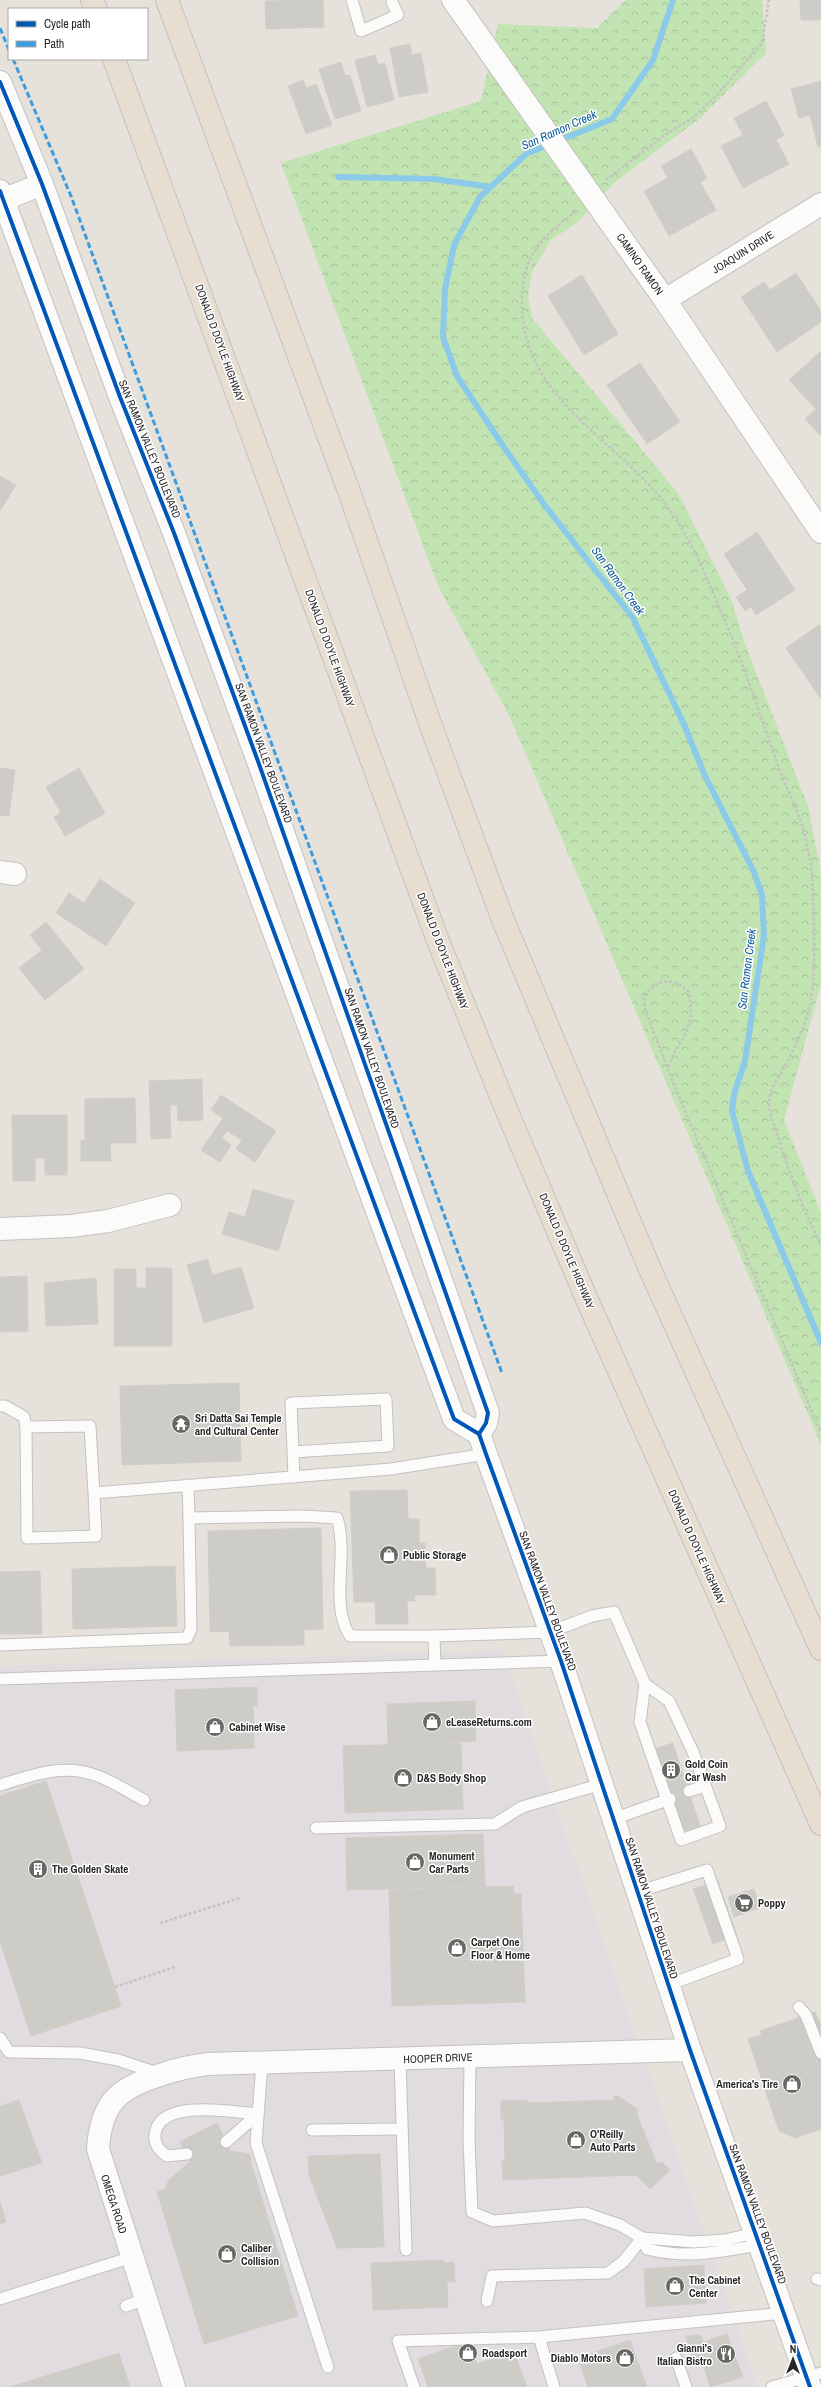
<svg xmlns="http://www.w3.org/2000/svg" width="821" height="2387" viewBox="0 0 821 2387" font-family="'Archivo Narrow',sans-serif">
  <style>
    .industrial { fill: #e0dcdf }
    .forest { fill: url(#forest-crowns) }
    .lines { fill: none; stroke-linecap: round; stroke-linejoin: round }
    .stream { stroke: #8ccaea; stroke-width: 6 }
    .building { fill: #ceccc7; stroke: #d1cec8 }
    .lane-casing { stroke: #c3c1c1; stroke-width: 13 }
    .street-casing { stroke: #c3c1c1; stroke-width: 24 }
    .secondary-casing { stroke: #c3c1c1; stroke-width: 24 }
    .highway-casing { stroke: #c3c1bf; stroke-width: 24 }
    .path { stroke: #c4c3c2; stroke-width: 2.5; stroke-dasharray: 3 2; stroke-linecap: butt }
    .lane { stroke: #fbfbfa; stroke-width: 11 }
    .street { stroke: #fbfbfa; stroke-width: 22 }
    .secondary { stroke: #fbfbfa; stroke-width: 22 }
    .highway { stroke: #e8ddd1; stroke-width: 22 }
    .quiet { stroke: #3c9ce0; stroke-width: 3; stroke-dasharray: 6 3; stroke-linecap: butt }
    .cycleway-casing { stroke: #fff; stroke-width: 6 }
    .cycleway { stroke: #0057b8; stroke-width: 4 }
    .labels { text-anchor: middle; stroke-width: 3; stroke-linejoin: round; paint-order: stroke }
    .street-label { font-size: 11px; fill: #262626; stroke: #fff }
    .poi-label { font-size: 11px; font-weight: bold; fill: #262626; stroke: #fff; text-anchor: start }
    .water-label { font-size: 12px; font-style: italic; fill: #0a5997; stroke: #fff }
  </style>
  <defs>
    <pattern id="forest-crowns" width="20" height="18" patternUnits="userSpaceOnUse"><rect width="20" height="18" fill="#c2e3b2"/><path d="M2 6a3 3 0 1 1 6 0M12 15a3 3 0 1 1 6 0" fill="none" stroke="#a7c399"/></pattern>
  </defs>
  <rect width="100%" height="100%" fill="#e6e2db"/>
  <polygon class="industrial" points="502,1651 758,2387 0,2387 0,1666"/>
  <polygon class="forest" points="626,0 762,0 766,53 699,119 614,183 578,222 551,240 532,272 528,296 532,318 678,493 731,599 745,644 808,806 821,873 821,984 784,1120 821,1213 821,1445 510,717 438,586 281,163 481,101 498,24 597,28"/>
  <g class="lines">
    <g class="stream">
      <polyline points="673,0 653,60 612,119 526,154 480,197 454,245 445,289 443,337 457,376 503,446 546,507 633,618 682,720 705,776 754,872 762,895 764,935 745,1061 734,1094 732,1111 748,1171 821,1343"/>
      <polyline points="338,177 434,179 491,187"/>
    </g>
  </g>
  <g class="building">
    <polygon points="323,0 324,27 266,29 265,1"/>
    <polygon points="800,0 821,0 821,20 801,20"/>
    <polygon points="410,44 412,55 421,53 428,92 399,97 390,48"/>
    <polygon points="375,55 378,65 385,63 394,100 367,107 355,60"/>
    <polygon points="341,62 345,76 350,75 361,111 335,119 319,69"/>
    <polygon points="303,80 306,88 316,84 332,125 306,134 288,86"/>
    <polygon points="821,81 821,146 818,147 810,115 799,118 791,89"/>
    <polygon points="766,101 784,135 776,140 789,164 743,188 721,146 743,135 734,118"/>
    <polygon points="691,149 707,178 700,182 716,210 669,236 644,191 668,178 661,166"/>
    <polygon points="796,273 821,311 821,322 777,352 741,297 764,282 770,290"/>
    <polygon points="582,275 618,334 584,355 548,296"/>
    <polygon points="821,351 821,436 805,419 816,409 789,380"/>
    <polygon points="640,363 680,422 647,444 607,385"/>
    <polygon points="0,476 16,485 0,511"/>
    <polygon points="757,532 795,590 756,615 751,607 745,611 736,597 747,590 724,554"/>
    <polygon points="819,625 821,628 821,699 786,648"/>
    <polygon points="0,768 15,770 9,816 0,815"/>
    <polygon points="79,768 105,813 65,836 54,817 61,813 46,787"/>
    <polygon points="100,879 135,903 106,946 56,913 69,893 84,903"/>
    <polygon points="46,922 84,969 45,1000 19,968 42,950 30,935"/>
    <polygon points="202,1079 203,1120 178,1121 177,1105 170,1105 171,1138 151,1139 149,1081"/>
    <polygon points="221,1095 276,1131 255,1162 236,1149 242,1140 227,1131 222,1138 231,1145 220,1162 201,1150 223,1118 211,1110"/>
    <polygon points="135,1098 136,1143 110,1143 111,1161 81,1161 81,1140 85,1140 85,1099"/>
    <polygon points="12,1115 67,1115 67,1175 45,1175 45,1158 35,1158 35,1181 13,1181"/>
    <polygon points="253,1189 294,1201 278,1251 222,1234 229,1212 245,1217"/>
    <polygon points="208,1259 212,1275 241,1267 254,1308 204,1323 187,1265"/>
    <polygon points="146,1268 172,1268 172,1346 114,1346 114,1269 136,1269 136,1288 146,1288"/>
    <polygon points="27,1276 28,1331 0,1332 0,1277"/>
    <polygon points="96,1278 98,1324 46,1326 44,1283"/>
    <polygon points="239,1383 241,1461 122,1465 120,1386"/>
    <polygon points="407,1490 408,1519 419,1519 419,1543 425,1543 426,1568 435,1568 436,1595 414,1595 415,1601 407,1601 408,1624 376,1624 375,1602 354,1602 350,1491"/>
    <polygon points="321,1528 323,1629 304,1630 304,1645 230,1646 229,1631 210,1632 208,1531"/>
    <polygon points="175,1566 177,1626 73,1629 72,1569"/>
    <polygon points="40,1571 42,1634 0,1634 0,1572"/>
    <polygon points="257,1687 257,1706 253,1706 254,1748 177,1751 175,1690"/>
    <polygon points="475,1701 476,1741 388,1745 387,1704"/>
    <polygon points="461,1743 463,1809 345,1813 343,1746"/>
    <polygon points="673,1743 700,1826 681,1832 653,1749"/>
    <polygon points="46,1781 121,2006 31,2036 0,1941 0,1796"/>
    <polygon points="483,1834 485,1886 347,1890 346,1838"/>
    <polygon points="718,1881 737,1936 713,1944 693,1889"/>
    <polygon points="513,1886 514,1894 521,1894 525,2002 392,2006 389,1890"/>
    <polygon points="754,1889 760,1908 734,1917 728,1897"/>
    <polygon points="815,2012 821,2025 821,2129 795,2138 779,2131 748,2039 762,2035 760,2031"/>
    <polygon points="614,2096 618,2096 637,2109 637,2115 657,2164 662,2162 670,2170 650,2189 636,2175 503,2180 502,2160 505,2160 504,2119 501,2119 501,2101 528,2100 528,2103 614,2100"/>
    <polygon points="19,2100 42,2163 0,2176 0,2106"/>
    <polygon points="217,2123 230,2151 250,2154 251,2163 164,2190 169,2180 190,2162 180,2142"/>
    <polygon points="380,2154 384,2247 337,2248 309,2175 308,2156"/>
    <polygon points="251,2163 298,2316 204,2344 157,2192"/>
    <polygon points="0,2202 6,2222 0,2224"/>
    <polygon points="444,2260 444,2263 454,2262 455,2282 447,2282 448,2307 373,2310 371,2263"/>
    <polygon points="704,2265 706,2303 646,2307 644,2269"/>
    <polygon points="727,2334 743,2377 710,2387 703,2363 695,2365 686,2336 701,2335 703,2342"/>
    <polygon points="630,2340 647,2387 588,2387 578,2358"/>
    <polygon points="469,2341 477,2364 514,2352 527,2387 428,2387 418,2359"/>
    <polygon points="119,2353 130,2387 10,2387"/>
  </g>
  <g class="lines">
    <defs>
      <g id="lane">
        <polyline points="352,0 361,31 398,15 392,2"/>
        <polyline points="0,1406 5,1406 24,1417 26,1427"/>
        <polyline points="293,1452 388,1446 386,1399 291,1403 294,1477"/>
        <polyline points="188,1485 189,1518"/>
        <polyline points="94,1493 90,1426 26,1427 27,1538 96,1536 94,1493 391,1469 486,1454"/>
        <polyline points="434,1636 435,1665"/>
        <path d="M0 1645 187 1638 191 1629 189 1518 303 1516 337 1518C349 1554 329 1604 350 1636H434L550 1632 592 1616 614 1612 645 1684 669 1701 693 1752 720 1826 681 1840 667 1800 613 1819"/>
        <polyline points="0,1679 561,1661"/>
        <polyline points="645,1684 640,1722 667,1800 670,1799"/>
        <path d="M0 1785C30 1776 60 1764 92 1774 110 1779 128 1792 144 1800"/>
        <polyline points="689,1791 705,1786"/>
        <polyline points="316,1828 495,1824 522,1807 602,1784"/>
        <polyline points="637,1892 707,1870 738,1959 668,1985"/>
        <polyline points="799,2007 806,2015 821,2053"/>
        <polyline points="0,2038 9,2052 80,2053 118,2060 157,2073"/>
        <polyline points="470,2057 469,2140 472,2212 493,2221 585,2213 620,2225 642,2238 624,2261 608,2273 492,2276 487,2301"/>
        <polyline points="400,2059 406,2250"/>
        <polyline points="262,2063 256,2143 328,2367"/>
        <polyline points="312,2130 402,2129"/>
        <path d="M187 2154 167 2156C159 2150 154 2145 155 2134 160 2098 233 2112 258 2114L226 2142"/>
        <path d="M755 2233 725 2240 694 2242 642 2238 647 2249C685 2259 721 2252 759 2245"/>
        <polyline points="817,2279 821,2280"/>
        <polyline points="0,2299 132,2257"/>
        <polyline points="126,2306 145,2299"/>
        <polyline points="539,2337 554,2387"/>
        <polyline points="676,2358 686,2387"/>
        <polyline points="414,2387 398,2341 539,2337 784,2313"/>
        <polyline points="772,2387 821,2373"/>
      </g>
      <g id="street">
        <polyline points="0,201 42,184"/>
        <polyline points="665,300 821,204"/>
        <polyline points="0,872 15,874"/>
        <polyline points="0,1229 71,1226 108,1221 170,1205"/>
      </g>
      <g id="secondary">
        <polyline points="453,0 665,300 821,532"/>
        <polyline points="0,82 42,184 120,397 174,533 259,764 488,1413 486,1423 479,1434"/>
        <polyline points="0,191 454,1419 479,1434 486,1454 561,1661 690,2050 810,2387"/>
        <path d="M174 2387 98 2149C101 2103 118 2088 160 2075 177 2069 191 2066 208 2064L690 2050"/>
      </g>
      <g id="highway">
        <polyline points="92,0 96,9"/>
        <polyline points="167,0 350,494 431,726 503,920 649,1267 821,1649"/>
        <polyline points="114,59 438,941 509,1116 585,1295 821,1824"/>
      </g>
    </defs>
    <use href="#lane" class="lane-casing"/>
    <use href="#street" class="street-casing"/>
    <use href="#secondary" class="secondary-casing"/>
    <use href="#highway" class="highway-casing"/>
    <g class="path">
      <polyline points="606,180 662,137 694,117 717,95 762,43 769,0"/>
      <path d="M576 211C539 240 521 257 522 306 524 392 601 432 653 489 688 527 707 579 727 626 747 673 762 721 779 768 789 794 802 818 807 845 813 869 813 895 814 920 814 949 816 984 808 1013 803 1029 795 1046 788 1061 781 1074 769 1088 769 1103 769 1113 775 1127 778 1137 790 1174 803 1210 821 1245"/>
      <path d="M668 1067C681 1033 696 1033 689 992 673 977 658 978 644 996L645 1010 675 1087 821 1433"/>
      <polyline points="160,1923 240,1898"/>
      <polyline points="115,1987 175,1967"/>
    </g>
    <use href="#lane" class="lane"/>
    <use href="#street" class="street"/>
    <use href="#secondary" class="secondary"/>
    <use href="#highway" class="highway"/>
    <g class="quiet">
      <polyline points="0,28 9,50"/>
      <polyline points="13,59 71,196 502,1373"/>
    </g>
    <defs>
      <g id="cycleway">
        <polyline points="0,82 42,184 120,397 174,533 259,764 488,1413 486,1423 479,1434"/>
        <polyline points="0,191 454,1419 479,1434 486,1454 561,1661 690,2050 810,2387"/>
      </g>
    </defs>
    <use href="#cycleway" class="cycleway-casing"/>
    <use href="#cycleway" class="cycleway"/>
  </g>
  <defs>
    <symbol id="temple-disc" viewBox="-11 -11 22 22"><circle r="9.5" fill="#696865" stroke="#fff"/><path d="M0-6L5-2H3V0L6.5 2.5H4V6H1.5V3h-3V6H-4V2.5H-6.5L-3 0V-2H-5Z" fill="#fff"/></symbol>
    <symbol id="shop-disc" viewBox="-11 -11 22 22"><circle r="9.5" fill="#696865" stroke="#fff"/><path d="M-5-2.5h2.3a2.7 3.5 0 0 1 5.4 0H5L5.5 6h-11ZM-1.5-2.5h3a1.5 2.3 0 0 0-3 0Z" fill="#fff"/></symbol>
    <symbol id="building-disc" viewBox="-11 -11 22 22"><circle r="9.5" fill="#696865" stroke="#fff"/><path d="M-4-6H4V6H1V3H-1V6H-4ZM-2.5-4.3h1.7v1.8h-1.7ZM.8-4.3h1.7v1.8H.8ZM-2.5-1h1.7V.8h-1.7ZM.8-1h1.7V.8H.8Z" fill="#fff"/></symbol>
    <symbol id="supermarket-disc" viewBox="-11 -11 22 22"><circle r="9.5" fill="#696865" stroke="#fff"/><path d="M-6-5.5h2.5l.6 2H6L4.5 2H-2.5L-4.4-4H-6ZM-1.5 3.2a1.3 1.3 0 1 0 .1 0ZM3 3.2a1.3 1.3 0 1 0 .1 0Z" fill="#fff"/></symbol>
    <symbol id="restaurant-disc" viewBox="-11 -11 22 22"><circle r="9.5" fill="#696865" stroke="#fff"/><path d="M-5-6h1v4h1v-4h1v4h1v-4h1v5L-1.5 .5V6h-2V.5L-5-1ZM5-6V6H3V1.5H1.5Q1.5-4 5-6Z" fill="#fff"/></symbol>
  </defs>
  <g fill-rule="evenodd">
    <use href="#temple-disc" x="170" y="1413" width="22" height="22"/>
    <use href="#shop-disc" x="378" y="1544" width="22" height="22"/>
    <use href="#shop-disc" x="421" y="1711" width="22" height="22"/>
    <use href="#shop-disc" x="204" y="1716" width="22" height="22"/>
    <use href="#building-disc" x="660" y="1759" width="22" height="22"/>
    <use href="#shop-disc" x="392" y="1767" width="22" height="22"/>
    <use href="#shop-disc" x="404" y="1851" width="22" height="22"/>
    <use href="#building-disc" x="27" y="1858" width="22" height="22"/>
    <use href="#supermarket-disc" x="733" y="1892" width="22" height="22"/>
    <use href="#shop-disc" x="446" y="1937" width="22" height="22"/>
    <use href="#shop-disc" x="781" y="2073" width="22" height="22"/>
    <use href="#shop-disc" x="565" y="2129" width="22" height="22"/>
    <use href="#shop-disc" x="216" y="2243" width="22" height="22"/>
    <use href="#shop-disc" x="664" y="2275" width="22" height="22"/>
    <use href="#shop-disc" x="457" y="2342" width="22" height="22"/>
    <use href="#restaurant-disc" x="715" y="2343" width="22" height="22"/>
    <use href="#shop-disc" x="614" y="2347" width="22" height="22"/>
  </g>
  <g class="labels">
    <g class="street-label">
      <text transform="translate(743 252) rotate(-32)" y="4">JOAQUIN DRIVE</text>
      <text transform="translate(640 264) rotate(55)" y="4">CAMINO RAMON</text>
      <text transform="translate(220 343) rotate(70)" y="4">DONALD D DOYLE HIGHWAY</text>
      <text transform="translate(150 449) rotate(68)" y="4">SAN RAMON VALLEY BOULEVARD</text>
      <text transform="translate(330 648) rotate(70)" y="4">DONALD D DOYLE HIGHWAY</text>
      <text transform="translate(264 753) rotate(70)" y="4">SAN RAMON VALLEY BOULEVARD</text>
      <text transform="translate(443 951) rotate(69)" y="4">DONALD D DOYLE HIGHWAY</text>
      <text transform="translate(372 1058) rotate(71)" y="4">SAN RAMON VALLEY BOULEVARD</text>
      <text transform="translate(567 1251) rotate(67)" y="4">DONALD D DOYLE HIGHWAY</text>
      <text transform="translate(697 1547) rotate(66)" y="4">DONALD D DOYLE HIGHWAY</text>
      <text transform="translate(548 1601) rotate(70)" y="4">SAN RAMON VALLEY BOULEVARD</text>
      <text transform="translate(652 1908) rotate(72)" y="4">SAN RAMON VALLEY BOULEVARD</text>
      <text transform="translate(438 2058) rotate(-2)" y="4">HOOPER DRIVE</text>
      <text transform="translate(114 2204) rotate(72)" y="4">OMEGA ROAD</text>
      <text transform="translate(758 2214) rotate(70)" y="4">SAN RAMON VALLEY BOULEVARD</text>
    </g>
    <g class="poi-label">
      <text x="195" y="1422">Sri Datta Sai Temple<tspan x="195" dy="13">and Cultural Center</tspan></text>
      <text x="403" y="1559">Public Storage</text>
      <text x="446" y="1726">eLeaseReturns.com</text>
      <text x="229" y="1731">Cabinet Wise</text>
      <text x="685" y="1768">Gold Coin<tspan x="685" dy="13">Car Wash</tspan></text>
      <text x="417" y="1782">D&amp;S Body Shop</text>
      <text x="429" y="1860">Monument<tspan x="429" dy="13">Car Parts</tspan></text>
      <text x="52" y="1873">The Golden Skate</text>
      <text x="758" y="1907">Poppy</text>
      <text x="471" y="1946">Carpet One<tspan x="471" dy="13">Floor &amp; Home</tspan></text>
      <text x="778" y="2088" text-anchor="end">America's Tire</text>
      <text x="590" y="2138">O'Reilly<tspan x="590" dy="13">Auto Parts</tspan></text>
      <text x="241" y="2252">Caliber<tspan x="241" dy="13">Collision</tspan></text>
      <text x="689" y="2284">The Cabinet<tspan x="689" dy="13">Center</tspan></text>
      <text x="712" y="2352" text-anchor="end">Gianni's<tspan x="712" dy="13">Italian Bistro</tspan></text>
      <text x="482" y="2357">Roadsport</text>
      <text x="611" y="2362" text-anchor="end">Diablo Motors</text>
    </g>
    <g class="water-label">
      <text transform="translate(559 130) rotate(-24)" y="4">San Ramon Creek</text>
      <text transform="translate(618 581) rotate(54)" y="4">San Ramon Creek</text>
      <text transform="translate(747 969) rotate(-83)" y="4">San Ramon Creek</text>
    </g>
  </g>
  <rect x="8" y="8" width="140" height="52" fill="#ffffff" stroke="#a8a8a8"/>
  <rect x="16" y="21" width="20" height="6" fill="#0057b8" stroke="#a8a8a8"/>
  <text x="44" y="28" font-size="12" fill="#262626">Cycle path</text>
  <rect x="16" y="41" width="20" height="6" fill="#3c9ce0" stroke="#a8a8a8"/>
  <text x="44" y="48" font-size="12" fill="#262626">Path</text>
  <g transform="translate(793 2359)" stroke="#ffffff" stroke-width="3" paint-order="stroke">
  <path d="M0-3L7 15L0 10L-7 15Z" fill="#262626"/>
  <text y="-6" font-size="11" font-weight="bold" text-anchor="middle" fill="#262626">N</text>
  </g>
</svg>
